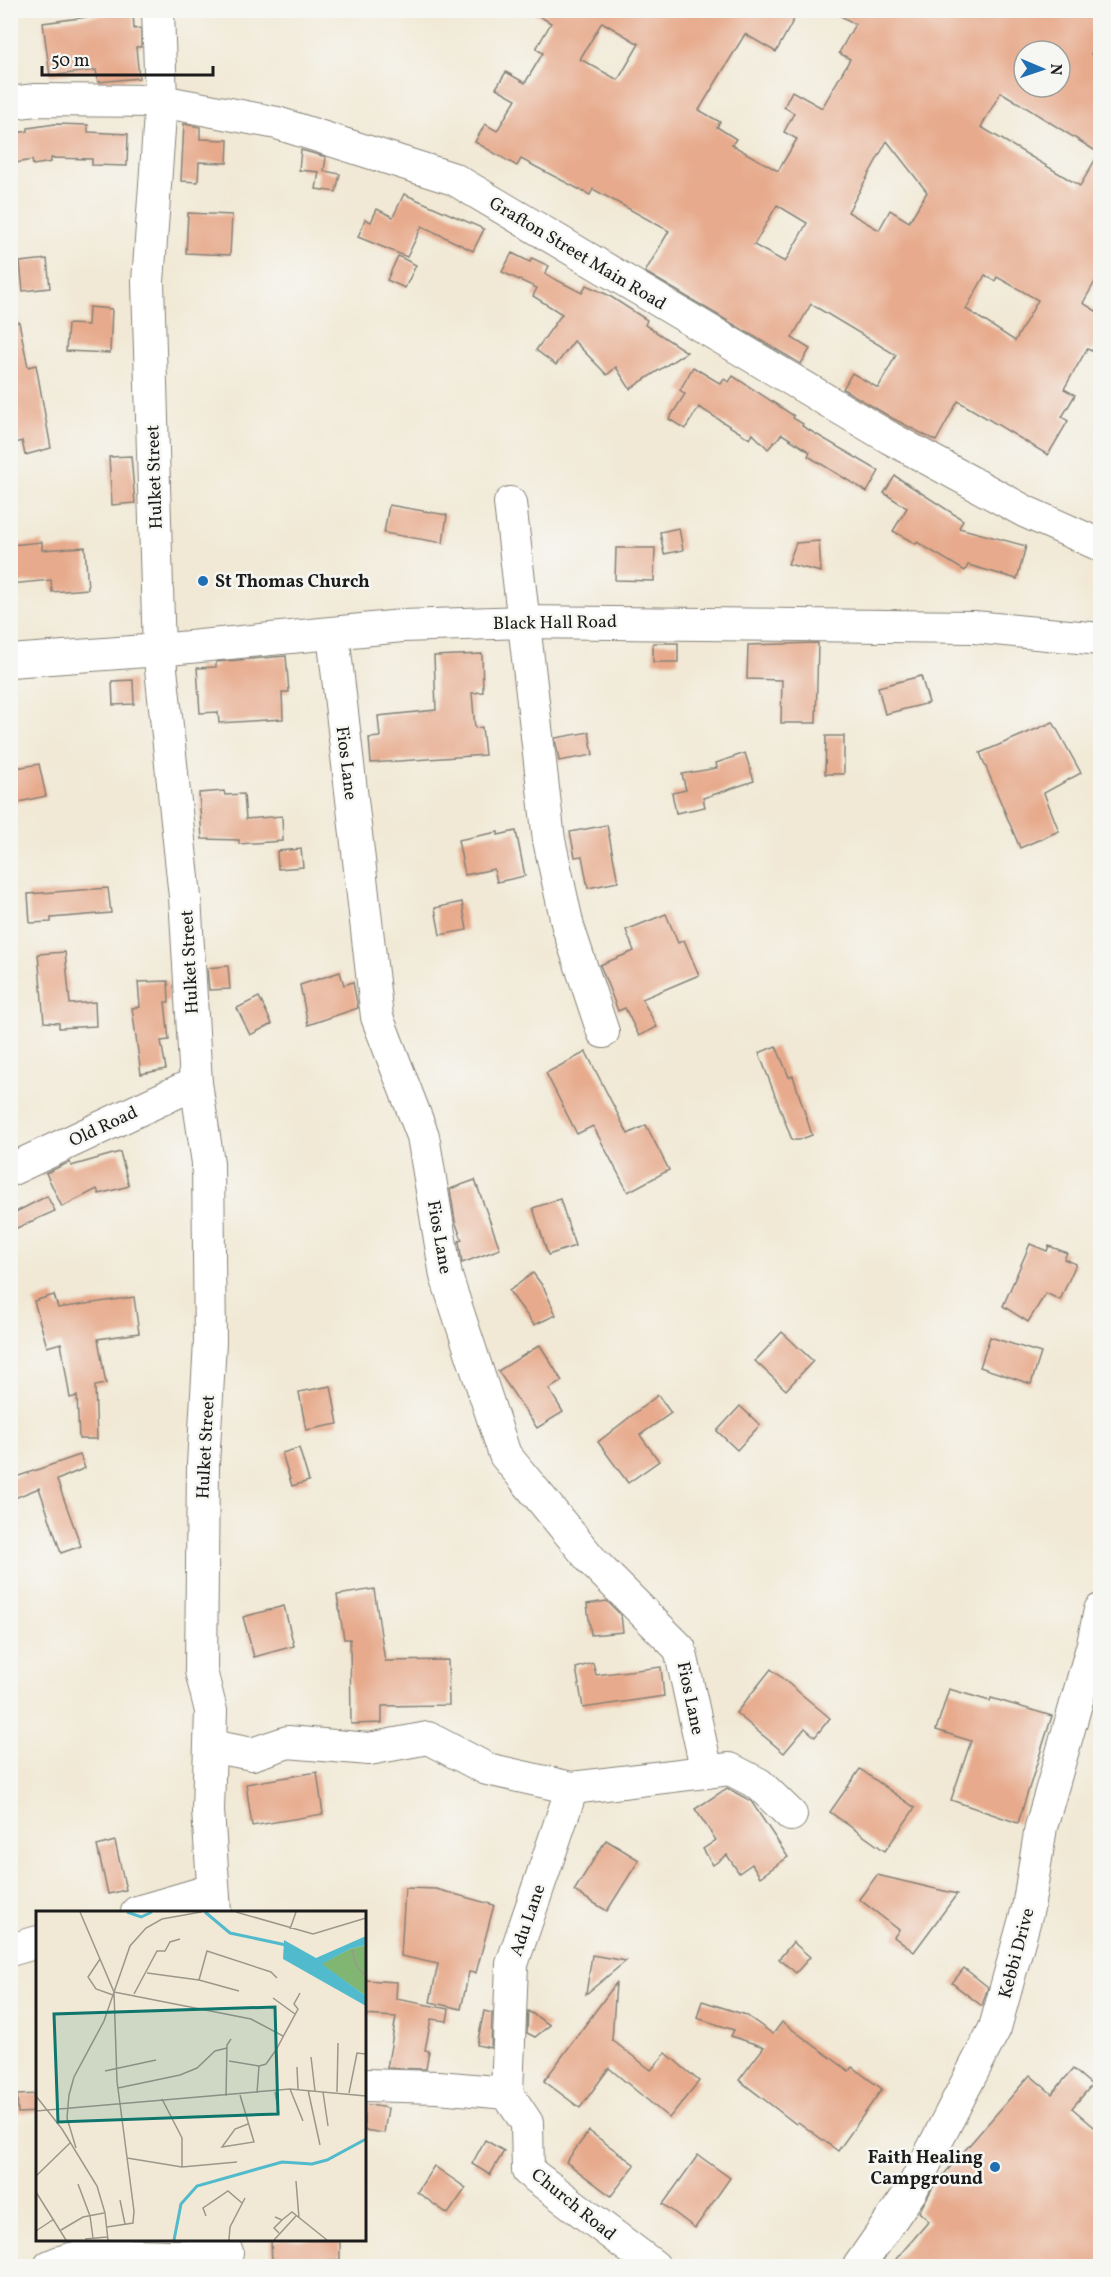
<svg xmlns="http://www.w3.org/2000/svg" width="1111" height="2277" viewBox="0 0 1111 2277" font-family="Vollkorn,serif">
  <style>
    .building { fill: #e7aa8c; fill-rule: evenodd }
    .lines { fill: none; stroke-linecap: round; stroke-linejoin: round }
    .minor-casing { stroke: #868278; stroke-width: 34 }
    .minor { stroke: #fff; stroke-width: 32 }
    .poi-dot { fill: #1f6fb2; stroke: #f6f6f2; stroke-width: 2 }
    .labels { text-anchor: middle; stroke-width: 5; stroke-linejoin: round; paint-order: stroke }
    .street-label { font-size: 18px; fill: #1c1c1c; stroke: #f6f6f2 }
    .poi-label { font-size: 18px; font-weight: bold; fill: #1c1c1c; stroke: #f6f6f2; text-anchor: start }
    .inset-river { fill: none; stroke: #51bbcd; stroke-width: 3 }
    .inset-road { fill: none; stroke: #9c978b; stroke-width: 1.5 }
    .view { fill: #0f766e; fill-opacity: 0.15; stroke: #0f766e; stroke-width: 3 }
    .inset-edge { fill: none; stroke: #1c1c1c; stroke-width: 3 }
  </style>
  <rect width="100%" height="100%" fill="#f6f6f2"/>
  <filter id="ink" filterUnits="userSpaceOnUse"><feTurbulence type="fractalNoise" baseFrequency=".0167" numOctaves="2"/><feDisplacementMap in="SourceGraphic" scale="12" xChannelSelector="R" yChannelSelector="G"/><feConvolveMatrix kernelMatrix="1 2 1 2 8 2 1 2 1" color-interpolation-filters="sRGB"/></filter>
  <filter id="wash" filterUnits="userSpaceOnUse"><feTurbulence type="fractalNoise" baseFrequency=".008" numOctaves="4" result="noise"/><feDisplacementMap in="SourceGraphic" scale="24" xChannelSelector="R" yChannelSelector="G"/><feGaussianBlur stdDeviation="1.35" result="paint"/><feColorMatrix in="noise" values="0 0 0 0 0 0 0 0 0 0 0 0 0 0 0 0 0 1.4 0 .05"/><feComposite in="paint" operator="in"/></filter>
  <g filter="url(#wash)">
    <rect width="100%" height="100%" fill="#f1e9d5"/>
    <g id="blocks">
      <g class="building">
        <polygon points="108,10 133,10 134,29 141,28 141,47 136,47 139,78 98,82 96,70 50,76 43,23 109,14"/>
        <path d="M529 10H799L776 52 745 34 699 110 720 122 717 127 736 139 732 145 778 171 797 139 784 132 794 113 784 107 792 91 822 108 850 59 839 53 855 24 830 10H1092L1101 15V38L1091 54 1101 60V271L1083 303 1101 314V335L1092 351 1087 349 1064 389 1075 395 1062 417 1068 421 1048 455 958 401 936 441 892 418 843 389 852 373 878 388 896 355 811 304 792 338 810 349 801 364 645 272 669 231 593 189 590 195 521 159 517 166 475 142 485 124 497 131 516 99 496 88 506 72 525 83 543 53 536 49 551 23ZM602 22 639 44 618 80 580 59ZM1024 51H1060V87H1024ZM1001 92 1099 153 1080 186 981 127ZM887 141 927 192 909 222 890 210 879 230 848 212ZM777 205 807 223 785 262 754 245ZM985 275 995 281 997 277 1038 300 1015 341 966 309Z"/>
        <polygon points="55,124 88,125 88,132 128,134 127,166 92,165 92,159 51,158 51,162 33,165 32,160 10,164 10,134 28,131 28,128"/>
        <polygon points="184,124 200,127 200,139 228,140 227,163 199,162 198,182 181,181"/>
        <polygon points="301,150 326,157 324,171 340,174 336,192 316,189 319,172 299,170"/>
        <polygon points="404,194 484,229 473,251 422,226 407,257 358,237 365,219 371,222 377,209 393,217"/>
        <polygon points="188,213 232,215 230,255 186,253"/>
        <polygon points="512,253 530,262 532,258 549,266 545,274 582,293 586,285 608,295 647,320 645,325 687,352 630,389 616,367 607,375 574,341 556,365 536,350 562,314 533,296 537,288 502,272"/>
        <polygon points="398,256 416,265 405,288 387,280"/>
        <polygon points="47,259 50,288 23,291 20,262"/>
        <polygon points="89,307 112,309 110,353 66,351 68,324 88,325"/>
        <polygon points="19,322 28,367 36,365 51,448 25,455 22,441 10,445 10,323"/>
        <polygon points="693,367 721,384 724,379 729,382 733,376 794,416 793,418 803,424 802,426 879,471 867,492 808,456 810,452 782,434 768,449 753,434 750,439 699,407 685,429 669,419 685,394 680,390"/>
        <polygon points="131,456 135,503 112,505 109,457"/>
        <polygon points="895,476 963,520 959,528 1026,546 1017,579 968,565 965,571 917,542 916,544 893,531 907,508 884,493"/>
        <polygon points="389,505 447,515 443,543 384,533"/>
        <polygon points="679,528 683,550 664,554 660,532"/>
        <polygon points="819,541 821,572 788,564 796,543"/>
        <polygon points="42,542 42,550 85,547 88,589 52,592 51,580 10,584 10,545"/>
        <polygon points="616,548 655,548 654,581 615,580"/>
        <rect x="653" y="643" width="25" height="19"/>
        <polygon points="818,643 816,723 781,723 782,680 747,679 748,645"/>
        <polygon points="482,654 483,692 472,693 475,728 482,727 485,755 371,763 369,738 380,737 378,716 436,710 434,656"/>
        <polygon points="286,656 289,692 282,692 283,719 219,723 218,712 200,713 197,668 216,667 216,662"/>
        <polygon points="921,676 929,703 885,714 878,687"/>
        <polygon points="133,680 134,704 113,705 112,681"/>
        <polygon points="1053,722 1081,773 1044,793 1059,831 1020,848 980,753"/>
        <polygon points="589,732 593,755 559,761 555,738"/>
        <polygon points="826,736 844,736 844,774 825,774"/>
        <polygon points="745,753 754,781 703,798 705,807 676,813 672,793 686,790 682,774 717,768 716,763"/>
        <polygon points="39,764 46,796 10,804 10,769"/>
        <polygon points="224,791 225,795 244,794 246,819 282,816 283,841 239,844 239,840 202,839 199,793"/>
        <polygon points="607,825 618,882 588,888 582,856 575,857 570,832"/>
        <polygon points="516,831 525,876 497,882 494,869 465,875 458,840 498,832 498,835"/>
        <polygon points="301,849 303,867 278,869 277,851"/>
        <polygon points="108,888 111,913 51,918 51,922 30,923 28,894"/>
        <polygon points="462,902 467,930 440,935 435,908"/>
        <polygon points="666,914 678,943 684,940 699,975 642,999 657,1027 639,1036 625,1008 618,1011 600,965 634,951 626,930"/>
        <polygon points="65,952 70,1004 95,1002 96,1026 59,1028 59,1023 44,1022 38,954"/>
        <polygon points="228,966 230,989 209,990 207,968"/>
        <polygon points="340,972 344,985 353,982 358,1008 308,1025 300,985"/>
        <polygon points="168,981 169,1002 165,1002 169,1040 161,1041 166,1069 141,1074 132,1008 140,1007 138,982"/>
        <polygon points="259,997 272,1024 250,1035 237,1008"/>
        <polygon points="776,1046 789,1077 793,1076 812,1135 799,1140 792,1140 759,1053"/>
        <polygon points="586,1052 628,1134 646,1125 669,1170 628,1192 593,1126 577,1134 546,1073"/>
        <polygon points="120,1152 129,1186 99,1194 97,1189 62,1207 46,1173 70,1162 71,1166"/>
        <polygon points="475,1180 500,1249 462,1263 459,1241 462,1240 455,1221 450,1189"/>
        <polygon points="47,1196 55,1211 10,1231 10,1215"/>
        <polygon points="560,1199 575,1246 548,1255 533,1208"/>
        <polygon points="1030,1244 1047,1251 1049,1246 1067,1253 1064,1259 1076,1264 1060,1300 1046,1293 1028,1322 1003,1306"/>
        <polygon points="533,1273 544,1288 556,1315 534,1325 509,1291"/>
        <polygon points="54,1295 58,1308 134,1297 139,1333 98,1339 106,1384 95,1386 97,1439 79,1439 77,1396 70,1398 61,1343 47,1347 34,1301"/>
        <polygon points="782,1332 813,1361 786,1390 755,1361"/>
        <polygon points="990,1337 1041,1353 1031,1384 980,1367"/>
        <polygon points="540,1345 562,1381 549,1389 563,1412 537,1428 498,1371"/>
        <polygon points="331,1386 338,1424 306,1430 299,1392"/>
        <polygon points="658,1395 671,1413 640,1435 659,1461 628,1483 598,1442"/>
        <polygon points="740,1406 760,1425 737,1450 717,1431"/>
        <polygon points="299,1448 309,1481 292,1486 282,1453"/>
        <polygon points="80,1455 85,1468 57,1480 81,1546 61,1553 39,1488 10,1500 10,1479"/>
        <polygon points="374,1589 385,1661 448,1660 449,1705 382,1706 382,1723 351,1724 350,1639 344,1639 337,1595"/>
        <polygon points="607,1601 621,1615 623,1632 591,1635 587,1604"/>
        <polygon points="284,1606 294,1646 254,1657 243,1617"/>
        <polygon points="593,1663 596,1675 661,1667 664,1696 583,1708 576,1668"/>
        <polygon points="771,1669 830,1718 815,1737 805,1728 784,1753 736,1713"/>
        <polygon points="949,1689 990,1701 991,1698 1052,1716 1018,1823 951,1800 971,1741 936,1730"/>
        <polygon points="860,1769 915,1808 885,1851 830,1812"/>
        <polygon points="317,1772 323,1814 252,1826 246,1784"/>
        <polygon points="727,1788 751,1801 788,1857 760,1877 752,1864 739,1873 727,1855 713,1865 703,1849 716,1840 695,1809"/>
        <polygon points="606,1840 639,1860 607,1911 574,1891"/>
        <polygon points="115,1841 126,1890 108,1894 97,1846"/>
        <polygon points="877,1875 957,1894 914,1952 894,1937 899,1930 859,1899"/>
        <polygon points="405,1888 436,1889 494,1905 476,1973 469,1972 461,2009 430,2002 438,1964 401,1956"/>
        <polygon points="793,1942 810,1957 796,1973 779,1959"/>
        <polygon points="592,1955 626,1961 586,1994"/>
        <polygon points="964,1968 988,1987 982,2006 952,1983"/>
        <polygon points="364,1980 397,1982 396,1999 449,2009 447,2021 431,2019 425,2050 429,2051 426,2069 387,2068 396,2017 364,2015"/>
        <polygon points="616,1983 612,2040 651,2070 666,2053 699,2081 669,2118 609,2068 580,2108 544,2081"/>
        <polygon points="702,2001 746,2015 773,2034 782,2022 849,2071 852,2067 882,2089 838,2151 798,2122 796,2124 739,2080 764,2047 731,2036 734,2030 697,2018"/>
        <polygon points="484,2011 492,2013 491,2048 477,2045"/>
        <polygon points="528,2011 550,2025 535,2037 527,2033"/>
        <polygon points="1073,2069 1092,2085 1072,2108 1101,2133 1101,2266 890,2266 929,2221 919,2212 933,2187 1030,2075 1052,2094"/>
        <polygon points="38,2094 38,2112 18,2113 17,2095"/>
        <polygon points="364,2104 388,2108 384,2133 364,2130"/>
        <polygon points="589,2131 635,2165 611,2196 566,2162"/>
        <polygon points="485,2140 504,2151 490,2175 472,2164"/>
        <polygon points="698,2155 730,2178 695,2228 663,2204"/>
        <polygon points="434,2166 466,2188 448,2214 417,2192"/>
        <polygon points="271,2240 340,2240 340,2260 272,2263"/>
      </g>
    </g>
  </g>
  <g filter="url(#ink)">
    <use href="#blocks" fill-opacity="0" stroke="#868278" stroke-width="1.5"/>
    <g class="lines">
      <defs>
        <g id="minor">
          <polyline points="158,10 161,101 148,282 157,588 159,650 185,897 196,1083 208,1163 210,1342 203,1465 201,1671 211,1711 208,1811 215,1912"/>
          <polyline points="10,103 36,100 161,101 277,123 454,179 890,438 1026,512 1100,545"/>
          <polyline points="510,503 549,840 568,927 603,1032"/>
          <polyline points="333,634 377,1017 423,1136 446,1276 505,1455 593,1562 680,1649 707,1772"/>
          <polyline points="10,661 159,650 402,626 522,622 974,627 1100,639"/>
          <polyline points="10,1170 196,1083"/>
          <polyline points="211,1746 252,1754 288,1742 369,1749 428,1738 487,1769 572,1788 730,1769 759,1784 791,1815"/>
          <polyline points="137,1912 212,1890"/>
          <polyline points="10,1950 38,1942"/>
          <polyline points="364,2085 438,2087 507,2093 527,2123 528,2171 654,2266"/>
          <polyline points="507,2093 512,1964 572,1788"/>
          <path d="M50 2266C90 2248 136 2257 180 2256 195 2255 211 2253 227 2252"/>
          <polyline points="859,2266 911,2191 995,2028 1028,1908 1041,1827 1093,1644 1100,1610"/>
        </g>
      </defs>
      <use href="#minor" class="minor-casing"/>
      <use href="#minor" class="minor"/>
    </g>
  </g>
  <g class="poi-dot">
    <circle cx="203" cy="581" r="6"/>
    <circle cx="995" cy="2167" r="6"/>
  </g>
  <g class="labels">
    <g class="street-label">
      <text transform="translate(578 253) rotate(31)" y="6">Grafton Street Main Road</text>
      <text transform="translate(154 477) rotate(-92)" y="6">Hulket Street</text>
      <text transform="translate(555 622) rotate(-1)" y="6">Black Hall Road</text>
      <text transform="translate(347 763) rotate(83)" y="6">Fios Lane</text>
      <text transform="translate(189 962) rotate(-93)" y="6">Hulket Street</text>
      <text transform="translate(103 1126) rotate(-25)" y="6">Old Road</text>
      <text transform="translate(440 1237) rotate(80)" y="6">Fios Lane</text>
      <text transform="translate(205 1447) rotate(-87)" y="6">Hulket Street</text>
      <text transform="translate(691 1698) rotate(78)" y="6">Fios Lane</text>
      <text transform="translate(527 1920) rotate(-71)" y="6">Adu Lane</text>
      <text transform="translate(1016 1953) rotate(-75)" y="6">Kebbi Drive</text>
      <text transform="translate(574 2204) rotate(39)" y="6">Church Road</text>
    </g>
    <g class="poi-label">
      <text x="215" y="587">St Thomas Church</text>
      <text x="983" y="2163" text-anchor="end">Faith Healing<tspan x="983" dy="21">Campground</tspan></text>
    </g>
  </g>
  <g transform="translate(36 1911)">
    <rect width="330" height="330" fill="#f1e9d5"/>
    <path d="M330 34V85L285 53 314 38Z" fill="#80b672"/>
    <path d="M330 25V34L314 38 286 53 330 85V95L247 48 248 29 280 47Z" fill="#51bbcd"/>
    <path class="inset-river" d="M91 1 105 6 116 1M169 1 194 22 250 34M138 329 145 293 161 275 246 251 276 253 291 249 330 228"/>
    <path class="inset-road" d="M44 1 78 81 81 170 98 300 97 312 71 316M200 1 277 23 330 7M254 18 260 1M316 39 320 54 330 66M64 48 52 66 60 78 77 84M111 62 163 69 203 80M163 69 171 40 235 61 241 67M78 81 215 108 247 125M98 83 121 40H129L134 31 144 28M237 87 259 103M275 146 279 180M193 150 223 155M261 156 262 178M69 160 120 149M82 177 144 164 161 157 179 140 191 137M254 178 267 210M272 179 284 234M239 181 243 203M287 181 292 215M301 181 302 132M221 182 223 155 230 153 240 139 262 98 258 93 264 82M313 182 321 142 330 143M204 184 218 231 186 236 199 218 212 213M0 185 26 218 61 275 69 302 72 329M190 185 191 134 195 128M126 188 146 227V256M0 200 254 178 330 185M40 237 31 207 33 184 38 166 68 110 94 35 110 17 126 8 165 1M91 247 146 256 201 251M0 265 34 232M260 270 263 307M42 273 54 305 57 327M0 281 30 329M84 289 89 313M170 305 167 297 192 280 206 292M239 306 246 309 238 317 243 322M246 309 256 301 291 329M25 319 47 306 68 302M0 320 18 308M49 328 71 326M193 329 194 316 209 287M238 329 260 305"/>
    <path class="view" d="M239 96 242 203 22 211 18 103Z"/>
    <rect width="330" height="330" class="inset-edge"/>
  </g>
  <rect width="1111" height="2277" fill="none" stroke="#f6f6f2" stroke-width="36"/>
  <g transform="translate(1042 69) rotate(92)"><circle r="28" fill="#f6f6f2" stroke="#9f9f9c" stroke-width="1.5"/>
  <path d="M0-4.5L10 22L0 15L-10 22Z" fill="#1f6fb2"/>
  <text y="-9" font-size="16" font-weight="bold" text-anchor="middle" fill="#1c1c1c">N</text>
  </g>
  <path d="M42 66v9h171v-9" fill="none" stroke="#1c1c1c" stroke-width="3"/>
  <text x="51" y="66" font-size="18" fill="#1c1c1c" stroke="#f6f6f2" stroke-width="4.5" paint-order="stroke">50 m</text>
</svg>
